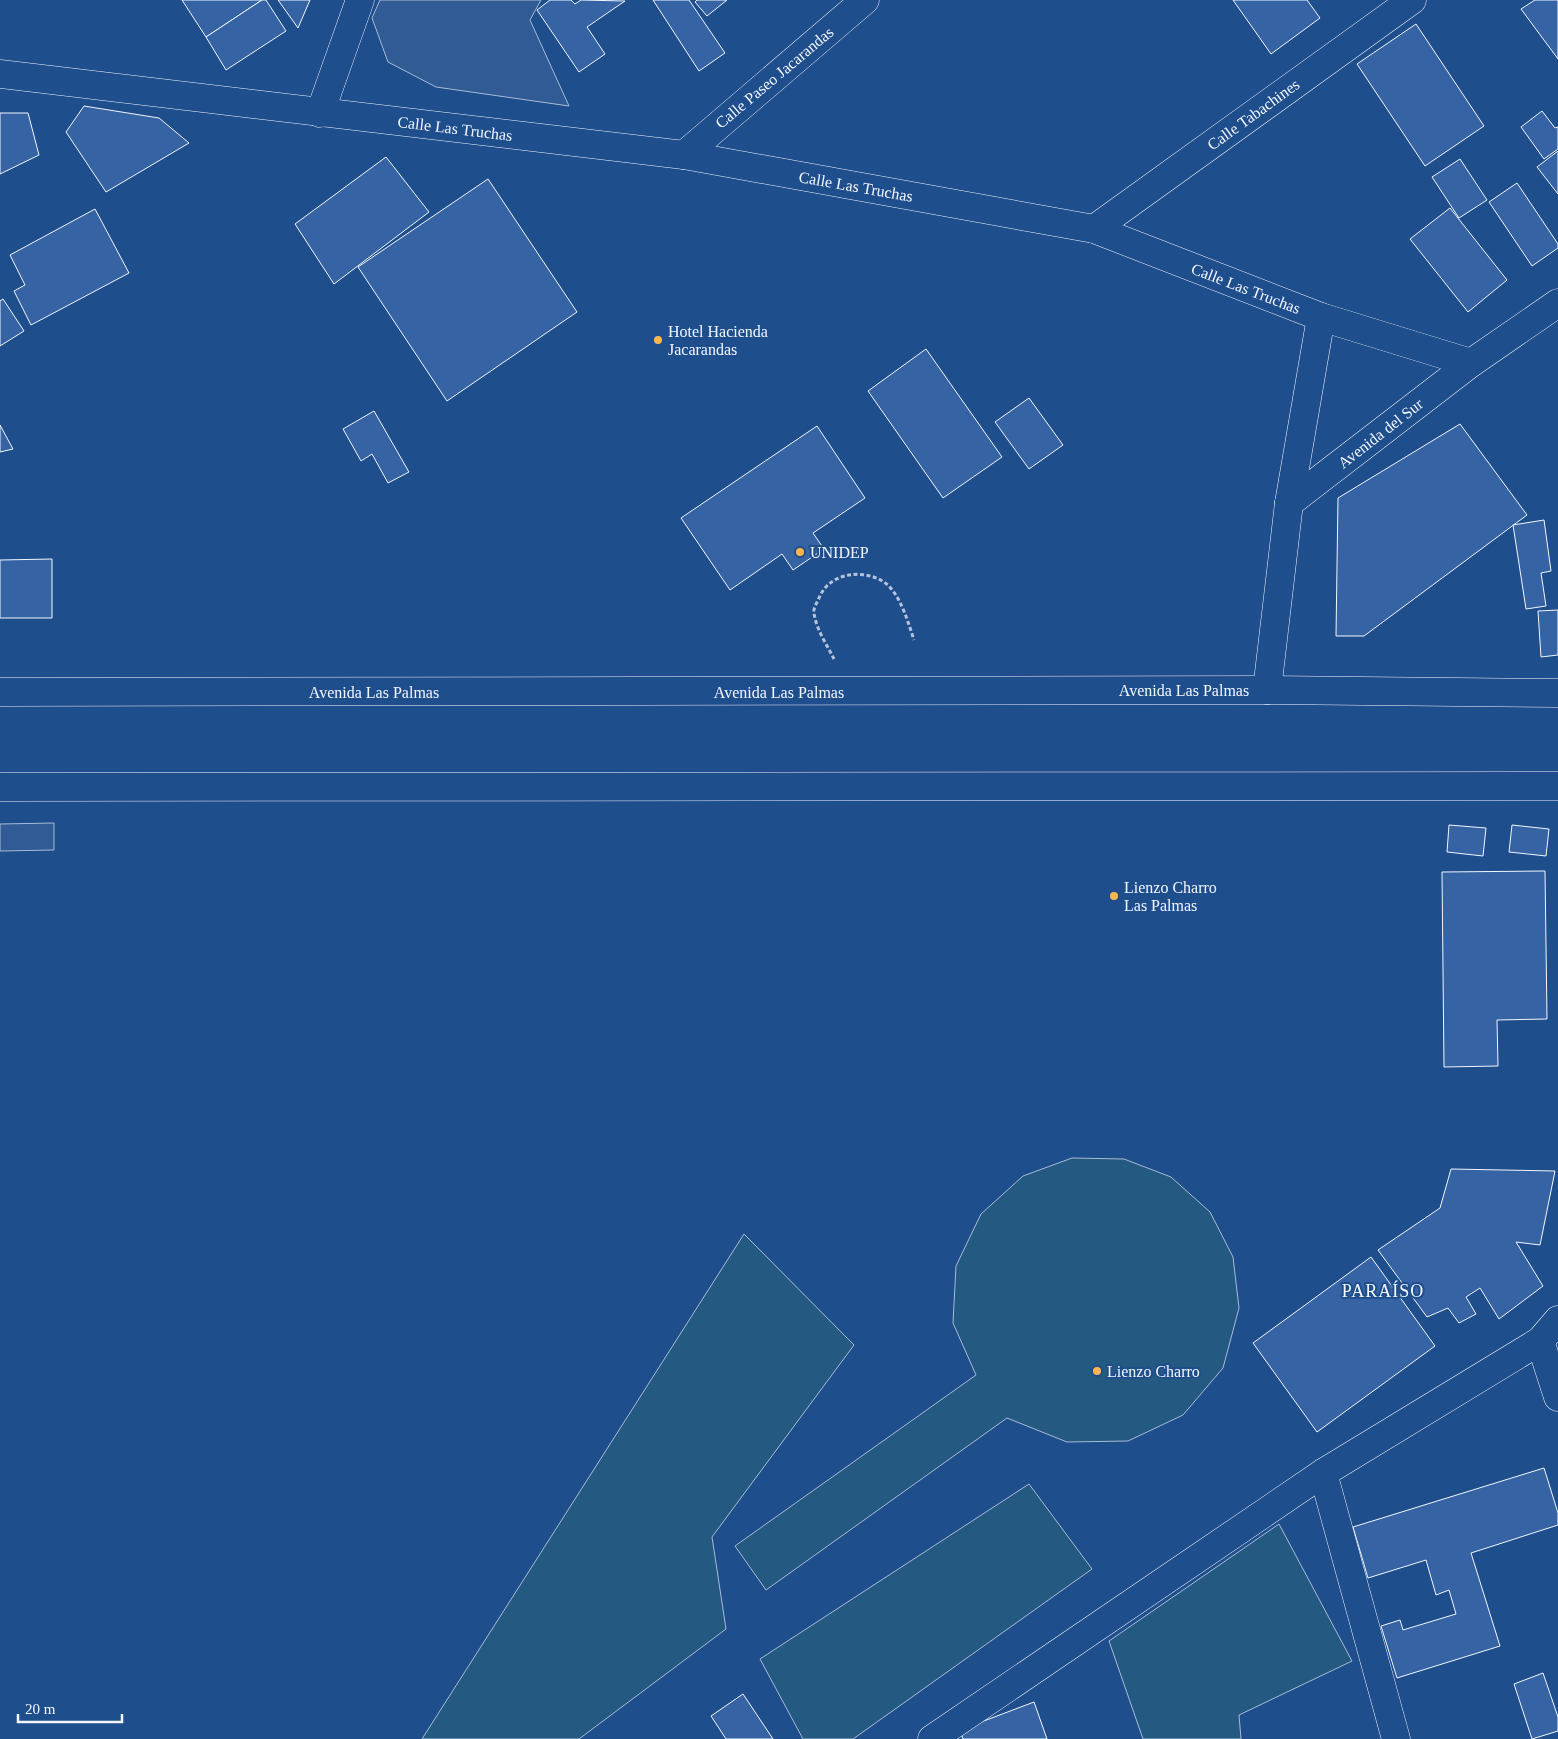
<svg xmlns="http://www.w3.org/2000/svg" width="1558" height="1739" viewBox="0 0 1558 1739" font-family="'Times New Roman',serif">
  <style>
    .green { fill: #245a82; stroke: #a8bbd7 }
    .parking { fill: #305b95; stroke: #a8bbd7 }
    .building { fill: #3563a3; stroke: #f2f6ff }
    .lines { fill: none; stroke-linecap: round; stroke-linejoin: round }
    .street-casing { stroke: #f2f6ff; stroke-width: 29 }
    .primary-casing { stroke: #f2f6ff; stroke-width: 29 }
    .path { stroke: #b3c4dc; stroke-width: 3; stroke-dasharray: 4 2.5; stroke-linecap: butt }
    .street { stroke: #1f4e8c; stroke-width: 28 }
    .primary { stroke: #1f4e8c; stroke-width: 28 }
    .poi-dot { fill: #ffb74d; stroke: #1f4e8c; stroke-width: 2 }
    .labels { text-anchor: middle; stroke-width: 4; stroke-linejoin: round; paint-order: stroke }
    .street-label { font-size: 16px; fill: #f2f6ff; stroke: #1f4e8c }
    .poi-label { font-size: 16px; fill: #f2f6ff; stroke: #1f4e8c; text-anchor: start }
    .neighbourhood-label { font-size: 18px; letter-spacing: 1px; fill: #f2f6ff; stroke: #1f4e8c }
  </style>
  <rect width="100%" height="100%" fill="#1f4e8c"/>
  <g class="green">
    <polygon points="1072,1158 1124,1159 1171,1177 1210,1212 1233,1257 1239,1308 1223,1368 1183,1415 1128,1441 1067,1442 1007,1418 766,1590 735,1546 976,1375 953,1323 956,1266 981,1214 1023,1176"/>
    <polygon points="744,1234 854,1345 712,1537 726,1629 579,1739 422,1739"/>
    <polygon points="1029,1484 1092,1569 853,1739 803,1739 760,1659"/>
    <polygon points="1279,1524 1352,1661 1239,1715 1241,1739 1143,1739 1109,1641"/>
  </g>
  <g class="parking">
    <polygon points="380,0 541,0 530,20 569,106 436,87 388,62 372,18"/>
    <polygon points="54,823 54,850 0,851 0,824"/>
  </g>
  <g class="building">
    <polygon points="182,0 262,0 206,37"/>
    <polygon points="262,0 266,0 286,31 226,70 206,37"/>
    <polygon points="278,0 310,0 298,28"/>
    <polygon points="550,0 571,0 575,4 581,0 625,1 587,27 605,54 579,72 537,10"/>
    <polygon points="653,0 689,0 725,53 699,71"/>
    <polygon points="697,0 727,0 707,16 695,2"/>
    <polygon points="1233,0 1307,0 1320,18 1271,54"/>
    <polygon points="1535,0 1558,0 1558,59 1521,9"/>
    <polygon points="1416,24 1484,126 1425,166 1357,64"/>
    <polygon points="84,106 159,118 189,143 106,192 66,132"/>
    <polygon points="1542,111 1555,128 1558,127 1558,149 1544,159 1521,127"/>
    <polygon points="0,113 28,113 39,155 0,174"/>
    <polygon points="1558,151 1558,194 1537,167"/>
    <polygon points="386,157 429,212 334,284 295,224"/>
    <polygon points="1460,159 1487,200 1459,218 1432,177"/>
    <polygon points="488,179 577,312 447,401 358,267"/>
    <polygon points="1517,183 1558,244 1558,248 1532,266 1489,202"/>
    <polygon points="1450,208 1507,280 1468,312 1410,239"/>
    <polygon points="95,209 129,273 31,325 14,291 25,285 10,255"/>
    <polygon points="3,299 24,331 0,346 0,301"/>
    <polygon points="926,349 1002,457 943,498 868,391"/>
    <polygon points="1029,398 1063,445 1029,469 995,422"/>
    <polygon points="374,411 409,472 388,483 372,454 361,461 343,429"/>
    <polygon points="1460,424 1527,515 1364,636 1336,636 1338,498"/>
    <polygon points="0,425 13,449 0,452"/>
    <polygon points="817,426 865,498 813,533 824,549 793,570 782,554 730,590 681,518"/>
    <polygon points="1544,520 1551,571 1541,573 1546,606 1526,609 1513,525"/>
    <polygon points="52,559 52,618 0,618 0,560"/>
    <polygon points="1558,610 1558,655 1541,657 1538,611"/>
    <polygon points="1449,825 1486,828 1483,856 1447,852"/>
    <polygon points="1512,825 1549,829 1546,856 1509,852"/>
    <polygon points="1545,871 1547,1019 1497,1020 1498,1066 1444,1067 1442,872"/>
    <polygon points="1451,1169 1555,1171 1540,1245 1516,1242 1543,1286 1499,1319 1480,1288 1466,1297 1476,1314 1459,1323 1448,1308 1427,1317 1378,1250 1440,1208"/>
    <polygon points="1371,1257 1435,1346 1317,1432 1253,1343"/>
    <polygon points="1544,1468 1558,1513 1558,1525 1471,1553 1500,1646 1397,1678 1381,1626 1400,1620 1403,1630 1456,1614 1449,1590 1436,1595 1426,1560 1368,1578 1353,1527"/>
    <polygon points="1543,1673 1558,1717 1558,1731 1532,1739 1514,1684"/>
    <polygon points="743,1694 773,1739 726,1739 711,1716"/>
    <polygon points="1034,1702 1047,1739 963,1739 960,1730"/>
  </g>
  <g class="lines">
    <defs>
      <g id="street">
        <polyline points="0,74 684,155 1094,229 1321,317 1471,363"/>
        <polyline points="320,113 360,0"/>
        <polyline points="684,155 865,0"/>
        <polyline points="1094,229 1412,0"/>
        <polyline points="1289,503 1471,363 1558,303"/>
        <polyline points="1267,690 1289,503 1321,317"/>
        <polyline points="1540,1341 1558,1397"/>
        <polyline points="1323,1473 1396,1739"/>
        <polyline points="932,1739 1323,1473 1540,1341 1558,1320"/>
      </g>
      <g id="primary">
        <polyline points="0,692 1267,690 1558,693"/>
        <polyline points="0,787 1558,786"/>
      </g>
    </defs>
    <use href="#street" class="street-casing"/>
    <use href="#primary" class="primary-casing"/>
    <path class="path" d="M834 659C827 645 816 629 814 613 813 608 817 603 819 598 829 573 862 568 884 582 900 593 908 622 914 640"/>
    <use href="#street" class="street"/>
    <use href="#primary" class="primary"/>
  </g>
  <g class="poi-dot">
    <circle cx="658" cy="340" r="5"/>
    <circle cx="800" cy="552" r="5"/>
    <circle cx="1114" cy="896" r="5"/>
    <circle cx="1097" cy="1371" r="5"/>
  </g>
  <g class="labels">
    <g class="street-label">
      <text transform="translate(774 77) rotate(-40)" y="6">Calle Paseo Jacarandas</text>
      <text transform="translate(1253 114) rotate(-36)" y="6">Calle Tabachines</text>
      <text transform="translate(455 128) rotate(7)" y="6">Calle Las Truchas</text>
      <text transform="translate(856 186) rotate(10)" y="6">Calle Las Truchas</text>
      <text transform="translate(1246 288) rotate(21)" y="6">Calle Las Truchas</text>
      <text transform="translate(1380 433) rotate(-38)" y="6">Avenida del Sur</text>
      <text x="1184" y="696">Avenida Las Palmas</text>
      <text x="374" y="698">Avenida Las Palmas</text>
      <text x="779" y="698">Avenida Las Palmas</text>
    </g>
    <g class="poi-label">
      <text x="668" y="337">Hotel Hacienda<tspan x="668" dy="18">Jacarandas</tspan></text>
      <text x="810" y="558">UNIDEP</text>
      <text x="1124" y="893">Lienzo Charro<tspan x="1124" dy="18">Las Palmas</tspan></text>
      <text x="1107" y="1377">Lienzo Charro</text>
    </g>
    <g class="neighbourhood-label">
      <text x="1383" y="1297">PARAÍSO</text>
    </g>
  </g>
  <path d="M18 1714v8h104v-8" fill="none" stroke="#f2f6ff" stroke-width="2.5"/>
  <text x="25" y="1714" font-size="15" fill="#f2f6ff" stroke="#1f4e8c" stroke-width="4" paint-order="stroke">20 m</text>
</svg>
